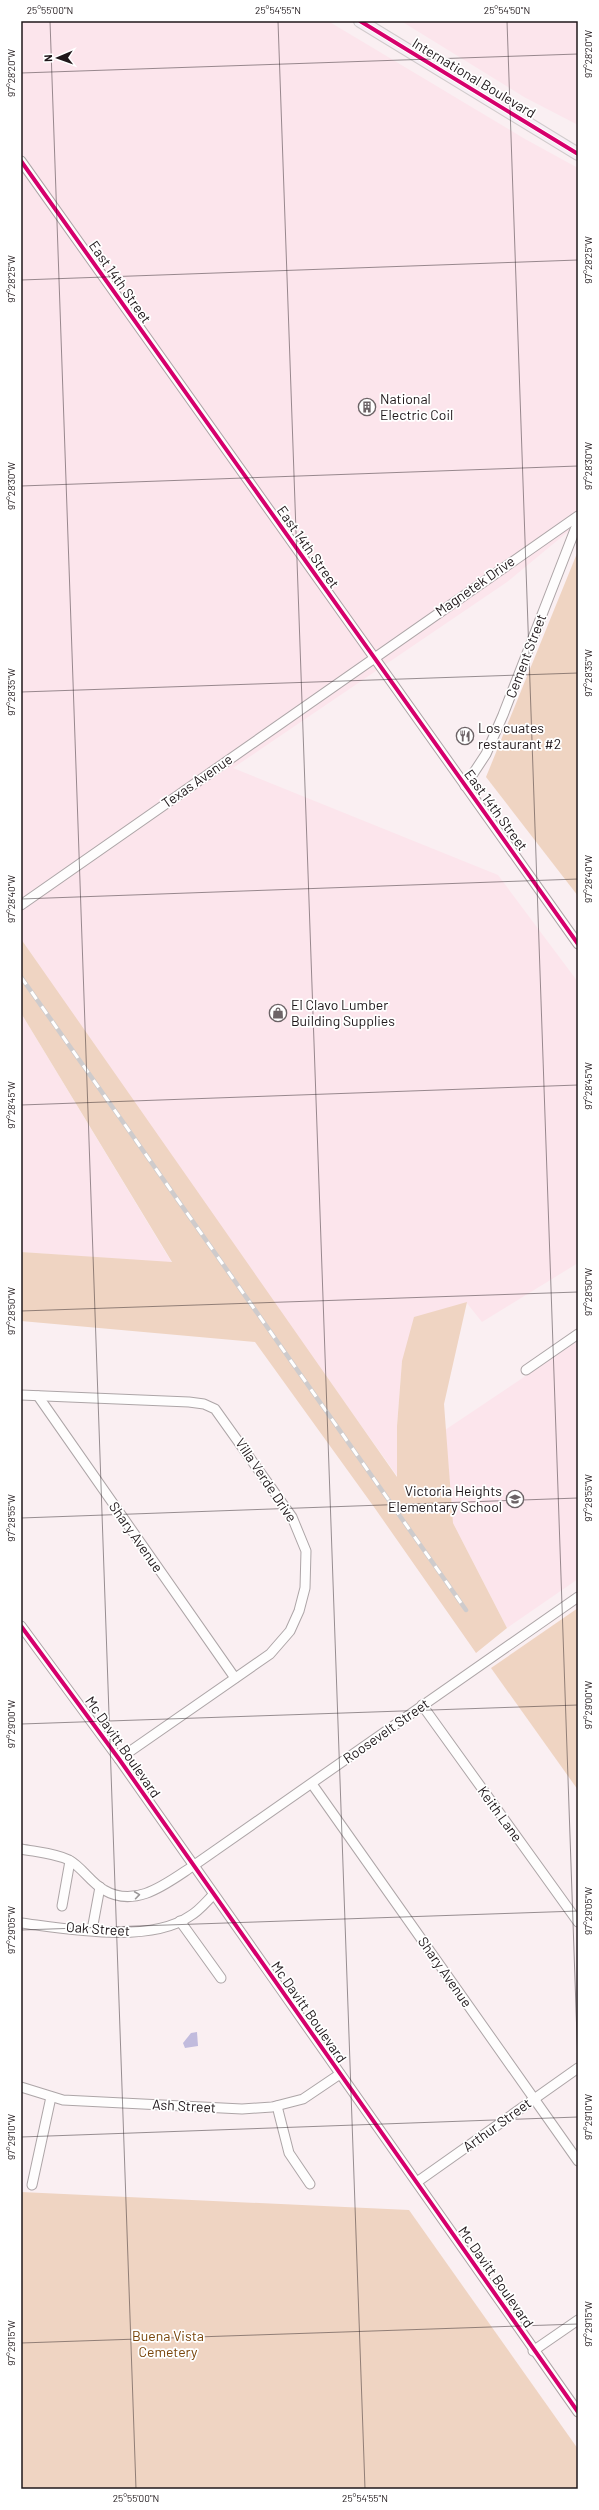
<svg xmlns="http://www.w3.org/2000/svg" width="599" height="2510" viewBox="0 0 599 2510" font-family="Barlow,sans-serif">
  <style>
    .built { fill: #fce5ec }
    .green { fill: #efd4c2 }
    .water { fill: #c1bbdd }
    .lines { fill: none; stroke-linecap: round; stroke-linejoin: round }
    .minor-casing { stroke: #ada5a7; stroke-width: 11 }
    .major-casing { stroke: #d1cbcc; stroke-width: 14 }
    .minor { stroke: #fefdfd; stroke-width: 9 }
    .major { stroke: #f6eff5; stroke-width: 12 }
    .rail-casing { stroke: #cecbcc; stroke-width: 4.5 }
    .rail { stroke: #fff; stroke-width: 3; stroke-dasharray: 9; stroke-linecap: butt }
    .cycleway-casing { stroke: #fff; stroke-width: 6 }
    .cycleway { stroke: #d6006c; stroke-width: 4 }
    .oneway { stroke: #9a9697 }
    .ticks { fill: none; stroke: #1f171a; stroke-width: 1; stroke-opacity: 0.45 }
    .labels { text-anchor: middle; stroke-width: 3.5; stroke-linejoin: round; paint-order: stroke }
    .street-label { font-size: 14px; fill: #1f171a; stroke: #fff }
    .poi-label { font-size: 14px; fill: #1f171a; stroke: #fff; text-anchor: start }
    .park-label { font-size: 14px; fill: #784409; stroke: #fff }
    .neatline { fill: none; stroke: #1f171a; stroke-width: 1.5 }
    .ticks-label { font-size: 10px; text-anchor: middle; fill: #1f171a }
  </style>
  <rect width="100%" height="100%" fill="#faeff2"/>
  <g class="built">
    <polygon points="21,21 328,21 525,139 578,168 578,509 570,530 507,582 233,768 498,875 578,982 578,1263 482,1322 466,1302 402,1361 397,1426 398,1477 173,1163 21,939"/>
    <polygon points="401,21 578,21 578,125 524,97"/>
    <polygon points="21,1013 172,1263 21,1252"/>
    <polygon points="578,1341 578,1579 507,1628 453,1523 445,1430"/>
  </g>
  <g class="green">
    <polygon points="578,551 578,896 486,777"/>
    <polygon points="21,939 397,1477 397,1426 402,1361 414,1317 467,1302 444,1404 453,1523 507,1628 476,1653 374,1507 255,1342 21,1321 21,1252 172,1262 21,1013"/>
    <polygon points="578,1608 578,1790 491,1668"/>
    <polygon points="21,2192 409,2210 578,2449 578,2489 21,2489"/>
  </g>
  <polygon class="water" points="197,2032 198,2046 185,2048 183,2043 191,2033"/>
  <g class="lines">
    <defs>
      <g id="minor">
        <polyline points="21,161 578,944"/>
        <polyline points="465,786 486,754 503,715 578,522"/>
        <polyline points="21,905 578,516"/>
        <polyline points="526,1370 578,1334"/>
        <polyline points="21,1395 189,1402 204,1404 215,1409 292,1517 306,1551 305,1588 299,1611 290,1631 270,1654 119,1759"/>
        <polyline points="38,1396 235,1678"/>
        <polyline points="21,1626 119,1759 578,2412"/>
        <polyline points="422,1705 578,1922"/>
        <polyline points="312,1784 578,2161"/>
        <path d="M21 1849C37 1852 54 1853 69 1860 82 1867 91 1883 104 1890 136 1909 167 1883 193 1866L578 1597"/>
        <polyline points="62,1906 70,1861"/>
        <polyline points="180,1921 221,1978"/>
        <path d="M21 1923C68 1929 150 1944 190 1916 199 1911 206 1902 213 1895"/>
        <polyline points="92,1930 100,1887"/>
        <polyline points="21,2087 63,2100 242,2109 272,2107 303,2099 340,2074"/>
        <polyline points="277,2106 289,2153 310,2184"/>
        <polyline points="417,2182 578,2068"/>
        <polyline points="32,2185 51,2097"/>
        <polyline points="533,2351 578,2320"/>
      </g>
      <polyline id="major" points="360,21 578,154"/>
    </defs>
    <use href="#minor" class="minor-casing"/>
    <use href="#major" class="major-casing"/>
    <use href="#minor" class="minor"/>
    <use href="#major" class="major"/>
    <defs>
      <polyline id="rail" points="21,977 466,1610"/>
    </defs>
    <use href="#rail" class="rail-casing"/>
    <use href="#rail" class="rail"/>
    <defs>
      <g id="cycleway">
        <polyline points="360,21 578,154"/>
        <polyline points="21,161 578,944"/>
        <polyline points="21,1626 119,1759 578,2412"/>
      </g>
    </defs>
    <use href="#cycleway" class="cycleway-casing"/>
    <use href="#cycleway" class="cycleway"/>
  </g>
  <defs><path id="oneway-chevron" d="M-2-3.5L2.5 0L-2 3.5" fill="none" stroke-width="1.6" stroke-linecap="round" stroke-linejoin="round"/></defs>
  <use class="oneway" href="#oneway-chevron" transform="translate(137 1895) rotate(-8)"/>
  <path class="ticks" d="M50 21 136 2489M278 21 365 2489M507 21 578 2066M21 73 578 54M21 280 578 260M21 486 578 466M21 692 578 673M21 899 578 879M21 1105 578 1085M21 1311 578 1292M21 1518 578 1498M21 1724 578 1705M21 1930 578 1911M21 2137 578 2117M21 2343 578 2324"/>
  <defs>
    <symbol id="building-ring" viewBox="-11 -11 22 22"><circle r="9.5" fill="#fff" stroke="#6c6366" stroke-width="1.5"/><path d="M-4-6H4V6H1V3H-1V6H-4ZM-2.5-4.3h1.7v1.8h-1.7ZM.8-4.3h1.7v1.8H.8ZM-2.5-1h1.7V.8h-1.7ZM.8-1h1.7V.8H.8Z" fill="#6c6366"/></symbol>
    <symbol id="restaurant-ring" viewBox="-11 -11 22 22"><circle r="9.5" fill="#fff" stroke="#6c6366" stroke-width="1.5"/><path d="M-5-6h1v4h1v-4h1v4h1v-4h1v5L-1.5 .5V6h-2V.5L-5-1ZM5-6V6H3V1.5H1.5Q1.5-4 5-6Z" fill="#6c6366"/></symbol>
    <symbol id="shop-ring" viewBox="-11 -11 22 22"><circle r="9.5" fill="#fff" stroke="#6c6366" stroke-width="1.5"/><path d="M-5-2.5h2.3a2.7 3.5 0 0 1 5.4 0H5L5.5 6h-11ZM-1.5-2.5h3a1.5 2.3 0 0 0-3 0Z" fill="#6c6366"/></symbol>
    <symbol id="school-ring" viewBox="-11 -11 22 22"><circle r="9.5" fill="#fff" stroke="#6c6366" stroke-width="1.5"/><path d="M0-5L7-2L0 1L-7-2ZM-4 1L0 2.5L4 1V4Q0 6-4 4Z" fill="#6c6366"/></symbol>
  </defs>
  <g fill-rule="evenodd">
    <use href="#building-ring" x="357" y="397" width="20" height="20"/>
    <use href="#restaurant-ring" x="455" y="726" width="20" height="20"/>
    <use href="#shop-ring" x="268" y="1003" width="20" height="20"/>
    <use href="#school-ring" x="505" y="1489" width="20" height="20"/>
  </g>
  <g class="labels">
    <g class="street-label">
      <text transform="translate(474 78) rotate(31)" y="5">International Boulevard</text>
      <text transform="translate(120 282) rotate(55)" y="5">East 14th Street</text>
      <text transform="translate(308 547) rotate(55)" y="5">East 14th Street</text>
      <text transform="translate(475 586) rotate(-35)" y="5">Magnetek Drive</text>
      <text transform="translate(526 656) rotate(-69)" y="5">Cement Street</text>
      <text transform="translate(197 781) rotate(-35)" y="5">Texas Avenue</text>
      <text transform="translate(496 810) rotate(54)" y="5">East 14th Street</text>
      <text transform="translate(266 1480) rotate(56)" y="5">Villa Verde Drive</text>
      <text transform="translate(136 1537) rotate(55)" y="5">Shary Avenue</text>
      <text transform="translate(386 1731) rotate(-35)" y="5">Roosevelt Street</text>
      <text transform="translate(123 1747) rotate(55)" y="5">Mc Davitt Boulevard</text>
      <text transform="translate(500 1814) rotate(54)" y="5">Keith Lane</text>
      <text transform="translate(98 1929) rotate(4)" y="5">Oak Street</text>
      <text transform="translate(445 1972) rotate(55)" y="5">Shary Avenue</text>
      <text transform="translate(309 2012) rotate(55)" y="5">Mc Davitt Boulevard</text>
      <text transform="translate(184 2106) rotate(3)" y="5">Ash Street</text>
      <text transform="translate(497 2125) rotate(-36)" y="5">Arthur Street</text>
      <text transform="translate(496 2277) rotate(55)" y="5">Mc Davitt Boulevard</text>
    </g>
    <g class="poi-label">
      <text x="380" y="404">National<tspan x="380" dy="16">Electric Coil</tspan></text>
      <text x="478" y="733">Los cuates<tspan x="478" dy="16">restaurant #2</tspan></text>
      <text x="291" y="1010">El Clavo Lumber<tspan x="291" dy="16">Building Supplies</tspan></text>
      <text x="502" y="1496" text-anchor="end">Victoria Heights<tspan x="502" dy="16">Elementary School</tspan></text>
    </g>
    <g class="park-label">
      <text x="168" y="2341">Buena Vista<tspan x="168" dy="16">Cemetery</tspan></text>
    </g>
  </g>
  <rect width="599" height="2510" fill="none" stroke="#ffffff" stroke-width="44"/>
  <g transform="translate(58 58) rotate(268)" stroke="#ffffff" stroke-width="3" paint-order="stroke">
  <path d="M0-3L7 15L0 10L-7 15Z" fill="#1f171a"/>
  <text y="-6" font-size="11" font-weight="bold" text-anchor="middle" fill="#1f171a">N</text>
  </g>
  <rect x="22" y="22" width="555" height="2466" class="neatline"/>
  <g class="ticks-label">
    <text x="50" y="14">25°55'00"N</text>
    <text x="278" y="14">25°54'55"N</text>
    <text x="507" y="14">25°54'50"N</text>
    <text transform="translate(588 54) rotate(-90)" y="4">97°28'20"W</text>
    <text transform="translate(11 73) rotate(-90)" y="4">97°28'20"W</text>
    <text transform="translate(588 260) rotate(-90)" y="4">97°28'25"W</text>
    <text transform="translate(11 279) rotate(-90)" y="4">97°28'25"W</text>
    <text transform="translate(588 466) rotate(-90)" y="4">97°28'30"W</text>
    <text transform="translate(11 486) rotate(-90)" y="4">97°28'30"W</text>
    <text transform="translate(588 673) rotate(-90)" y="4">97°28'35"W</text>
    <text transform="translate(11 692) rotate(-90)" y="4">97°28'35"W</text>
    <text transform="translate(588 879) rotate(-90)" y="4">97°28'40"W</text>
    <text transform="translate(11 899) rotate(-90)" y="4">97°28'40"W</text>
    <text transform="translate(588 1086) rotate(-90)" y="4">97°28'45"W</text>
    <text transform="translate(11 1105) rotate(-90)" y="4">97°28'45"W</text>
    <text transform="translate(588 1292) rotate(-90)" y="4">97°28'50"W</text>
    <text transform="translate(11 1311) rotate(-90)" y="4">97°28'50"W</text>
    <text transform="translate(588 1498) rotate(-90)" y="4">97°28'55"W</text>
    <text transform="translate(11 1518) rotate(-90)" y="4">97°28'55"W</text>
    <text transform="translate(588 1705) rotate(-90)" y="4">97°29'00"W</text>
    <text transform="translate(11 1724) rotate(-90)" y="4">97°29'00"W</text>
    <text transform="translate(588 1911) rotate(-90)" y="4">97°29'05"W</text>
    <text transform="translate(11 1930) rotate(-90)" y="4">97°29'05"W</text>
    <text transform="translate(588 2117) rotate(-90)" y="4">97°29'10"W</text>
    <text transform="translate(11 2137) rotate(-90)" y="4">97°29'10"W</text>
    <text transform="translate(588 2324) rotate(-90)" y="4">97°29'15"W</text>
    <text transform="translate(11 2343) rotate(-90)" y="4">97°29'15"W</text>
    <text x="136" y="2502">25°55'00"N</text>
    <text x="365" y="2502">25°54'55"N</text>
  </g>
</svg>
